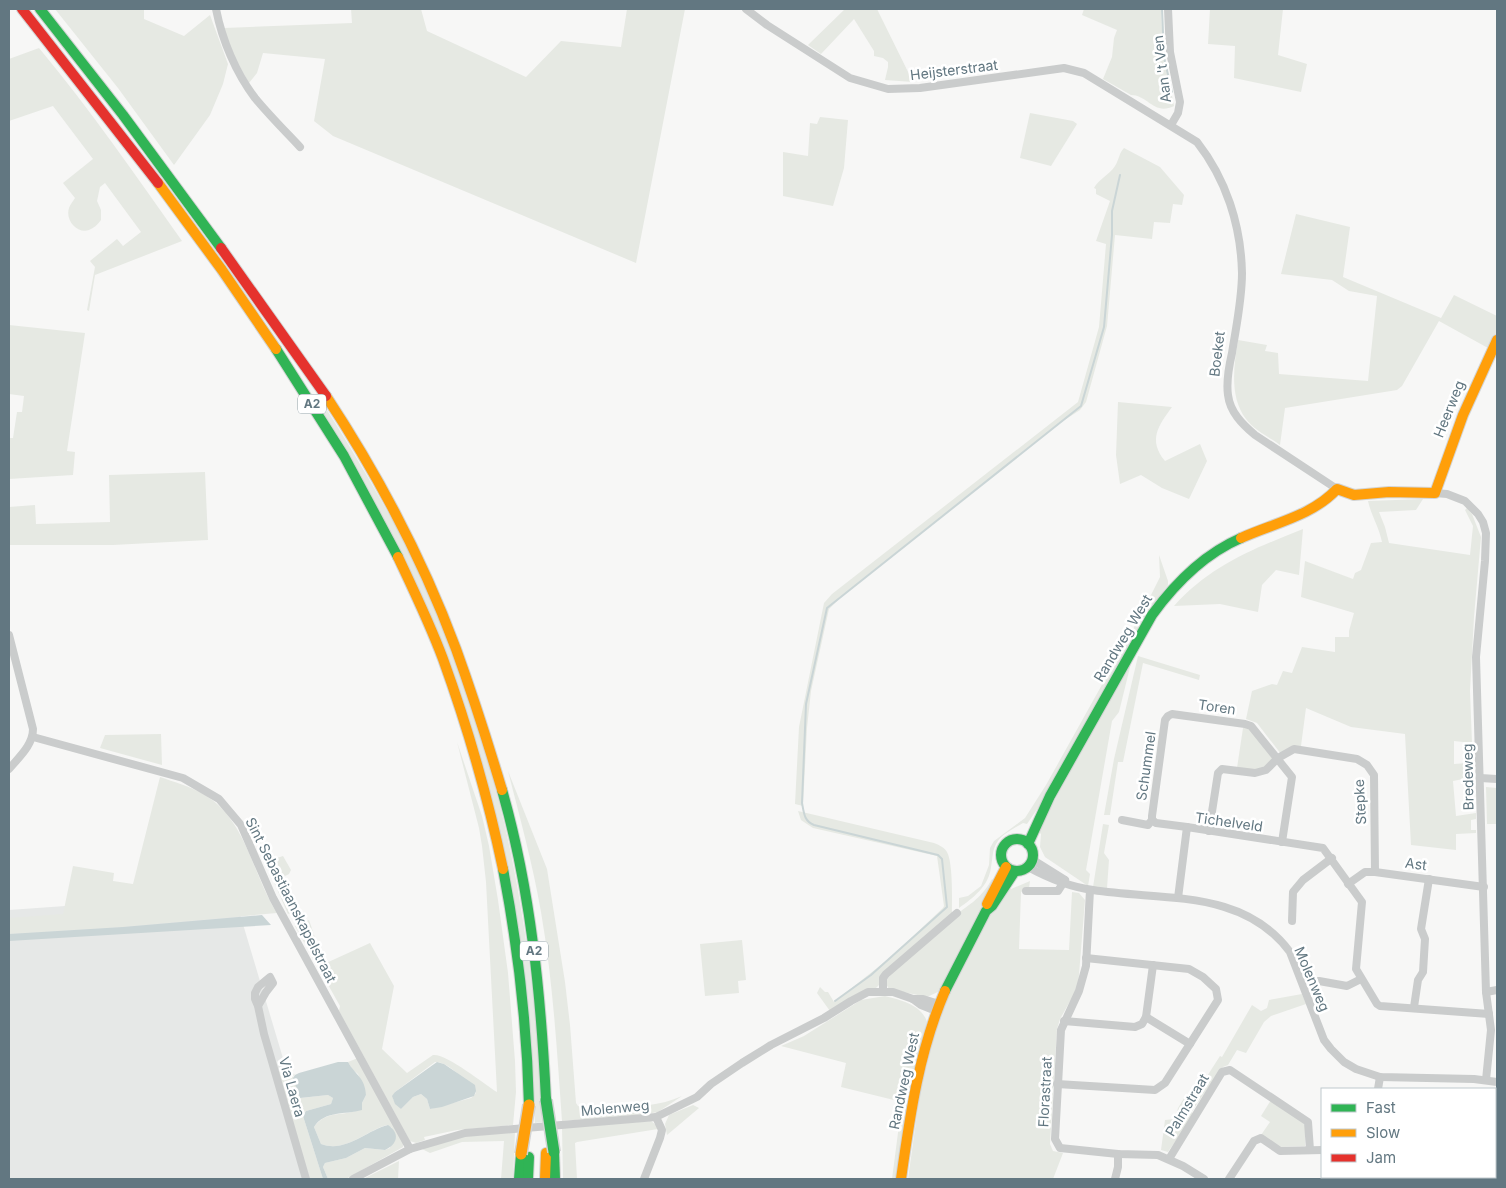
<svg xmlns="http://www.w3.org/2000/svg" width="1506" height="1188" viewBox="0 0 1506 1188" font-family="Inter,sans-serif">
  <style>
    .built { fill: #e6e8e7 }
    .green { fill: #e6e9e3; fill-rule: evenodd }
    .water { fill: #cad5d6 }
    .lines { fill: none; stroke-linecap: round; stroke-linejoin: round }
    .stream { stroke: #cad5d6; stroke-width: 2 }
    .fast-casing { stroke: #d3d4d4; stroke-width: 12 }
    .slow-casing { stroke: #d3d4d4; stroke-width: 12 }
    .jam-casing { stroke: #d3d4d4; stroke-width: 12 }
    .street { stroke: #cacccc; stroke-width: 8 }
    .fast { stroke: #30b455; stroke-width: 10 }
    .slow { stroke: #ff9f0a; stroke-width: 10 }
    .jam { stroke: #e5322d; stroke-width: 10 }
    .fast-bridge-casing { stroke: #d3d4d4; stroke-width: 14; stroke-linecap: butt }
    .slow-bridge-casing { stroke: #d3d4d4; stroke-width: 14; stroke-linecap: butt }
    .fast-bridge { stroke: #30b455; stroke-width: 11 }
    .slow-bridge { stroke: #ff9f0a; stroke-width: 11 }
    .labels { text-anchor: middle; stroke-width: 5; stroke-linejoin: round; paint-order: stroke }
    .shield { fill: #fff; stroke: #91a0a7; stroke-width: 1 }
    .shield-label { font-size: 12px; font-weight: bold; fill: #627781 }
    .street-label { font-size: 14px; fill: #627781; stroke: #fff }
  </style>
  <rect width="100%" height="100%" fill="#f7f7f6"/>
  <polygon class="built" points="234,894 319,1179 9,1179 9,910"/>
  <g class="green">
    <polygon points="55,9 144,9 144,19 184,36 210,15 228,64 223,84 210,115 174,165 118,88"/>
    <polygon points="351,9 421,9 427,31 526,77 561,41 621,47 627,9 685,9 636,263 333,136 314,121 325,59 263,53 257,73 249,83 231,51 224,28 352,23"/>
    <polygon points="845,9 877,9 913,82 885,80 888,67 888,62 883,58 874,56 874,51 854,19 821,54 808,45"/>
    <path d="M1084 9H1161L1163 52 1174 106C1154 116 1148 95 1131 95L1103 79 1112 57 1114 38 1117 30 1082 15Z"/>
    <polygon points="1210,9 1283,9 1278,55 1307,64 1301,92 1234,78 1235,46 1208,44"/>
    <path d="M39 48C90 109 136 176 182 241L95 275 89 311 87 310 95 267 90 261 117 239 123 246 141 232 105 183 100 187 97 201 101 210V220C97 225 94 228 89 230 77 234 65 220 69 208 70 205 73 201 75 198L63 183 93 159 53 106 9 121V59Z"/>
    <polygon points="1030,113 1073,121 1077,124 1051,166 1020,158"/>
    <polygon points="820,117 848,120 844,168 833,206 783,196 783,152 808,156 810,123 817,124"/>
    <path d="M1124 148 1160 167 1184 195 1182 205 1173 204 1170 223 1154 222 1152 239 1115 235 1107 326 1086 402 1080 410 1057 425 842 596 829 609 811 691 807 728 803 806 795 804 799 727 824 603 832 594 1078 402 1099 327 1106 244 1096 241 1110 201 1096 194V189L1094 188C1099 179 1109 175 1115 166 1119 160 1119 153 1124 148Z"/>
    <path d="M1296 214 1350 227 1343 277 1441 318 1454 295 1497 316V332L1488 348 1439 321 1402 386 1397 390 1285 408 1280 445C1269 437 1254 430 1246 419 1229 397 1234 365 1238 340L1267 345 1265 351 1278 353 1279 374 1368 381 1377 296 1349 291 1332 280 1281 274Z"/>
    <polygon points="9,325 85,333 67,451 75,452 73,475 9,479 9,438 13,438 17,412 22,412 24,396 9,394"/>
    <path d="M318 396C342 433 364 470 386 509 394 523 403 538 410 553 456 653 493 760 514 869 530 952 539 1038 542 1122L535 1123 528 1023 518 936 450 667 318 402Z"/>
    <path d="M1118 402 1172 407C1158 426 1148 440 1165 461L1200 444 1207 461 1189 499 1162 488 1141 475 1120 484 1116 455Z"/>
    <polygon points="205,472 208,540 113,545 9,545 9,507 35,505 36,524 110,522 109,475"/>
    <path d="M1423 499 1416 510 1379 512 1385 527 1389 543 1470 555 1473 526 1465 510 1467 508 1472 514 1481 537 1474 617 1470 691 1472 743 1454 741V764L1467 763 1468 778 1453 781 1456 816 1476 813V819L1471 820V830H1476V833L1456 834V850L1411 845 1405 734 1351 727 1306 708 1301 746 1281 754 1257 723 1246 719 1252 691 1272 684 1277 685 1283 671 1292 673 1302 647 1335 652V637H1349V631L1354 613 1301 597 1305 561 1353 579 1355 573 1361 570 1371 543 1382 542C1379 527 1371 515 1368 501Z"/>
    <path d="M1303 529 1299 575 1276 570 1262 585 1258 612 1220 604 1174 606C1211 565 1253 549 1303 529Z"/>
    <path d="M1159 555 1168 581V585L1145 616 1042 802 1027 824 1023 823C1015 828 1003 833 998 841 992 849 993 857 991 867 989 886 973 898 959 908V898L968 896 981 886 989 865 990 848 994 841 1025 818 1046 785 1142 613 1160 577Z"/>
    <polygon points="1133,655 1119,712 1112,721 1086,870 1090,874 1088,886 1045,857 1040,847 1041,834 1038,831"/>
    <polygon points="1138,656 1200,675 1199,680 1143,663 1123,762 1118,762 1110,815 1104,815 1114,759"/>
    <polygon points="1243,728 1249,728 1275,759 1261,771 1237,768"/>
    <polygon points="161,734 162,765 100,748 105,735"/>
    <path d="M457 742 482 816 489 846 498 900 508 973 515 1061 516 1092 513 1125 457 1130 424 1137 425 1140 416 1143 410 1141 339 1011 340 1006 295 926 309 920 324 964 370 943 394 986 382 1049 407 1073 433 1055C446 1053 484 1084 497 1092L486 882 482 846 479 828ZM435 1062C449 1061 467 1083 476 1093L471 1098 430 1109 427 1099 421 1094 413 1097 401 1109 393 1099 395 1092Z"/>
    <path d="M508 771 547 869 565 982 570 1025 576 1103 578 1106 581 1107C615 1107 651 1110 682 1096L658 1112 647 1114 562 1121C557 1051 553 981 541 912 533 865 520 818 508 771Z"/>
    <path d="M160 777C174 782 190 786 203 794 246 818 252 874 277 913L123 927 9 934V918L63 914 73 866 114 873 113 881 133 884Z"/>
    <polygon points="1486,787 1497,788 1497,824 1487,824"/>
    <path d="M798 811 934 843C939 845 944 847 947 852 953 863 952 899 952 913L882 978 879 985 875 989 830 1011 817 993 820 987 825 992H828L834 1002 891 957 943 908 944 906 937 856 813 828 801 820Z"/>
    <polygon points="1103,824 1109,825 1104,853 1109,860 1107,888 1093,887"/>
    <polygon points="283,856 291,870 289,874 285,876 284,880 290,896 299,904 298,909 288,914 265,862"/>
    <path d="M992 879 995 881 984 908 940 991 927 997 889 989 885 982 892 973C911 955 930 937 950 920 968 904 979 902 992 879Z"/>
    <polygon points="1030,881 1029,888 1021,892 1019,949 1069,950 1072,892 1079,893 1085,900 1078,987 1060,1019 1057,1029 1050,1144 1053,1151 1063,1153 1053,1179 908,1179 920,1093 935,1032 951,985 976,937 1006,888 1011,889"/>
    <polygon points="742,940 746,980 738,981 739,993 705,996 700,944"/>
    <polygon points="1302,994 1306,1004 1271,1016 1264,1022 1246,1053 1237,1050 1228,1065 1223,1067 1192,1111 1193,1117 1170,1149 1168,1152 1161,1150 1165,1120 1175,1119 1178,1108 1186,1095 1193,1098 1220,1056 1222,1057 1252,1005 1261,1011 1267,1008 1269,1000"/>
    <path d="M885 996C901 1000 922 1005 927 1022L909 1092 898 1179H892L902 1102 841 1087 846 1063 781 1046 804 1036 861 1000Z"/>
    <path d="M358 1058 403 1142V1147L346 1179H328L323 1167 325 1163 346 1158 365 1148 385 1150 390 1148 392 1128 387 1125C365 1131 346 1153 321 1144L314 1127C328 1108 346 1118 362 1108V1103L366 1095 358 1074 352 1069 348 1062Z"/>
    <polygon points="289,1069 295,1075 293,1076 300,1098 328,1095 333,1098 331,1104 306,1111 303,1116 323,1179 310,1179 307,1169 278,1071"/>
    <polygon points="1271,1100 1302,1121 1305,1125 1305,1146 1279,1147 1261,1135 1270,1122 1261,1116"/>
    <polygon points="693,1105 699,1108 667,1135 665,1124 669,1115"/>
    <polygon points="651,1121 656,1125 658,1129 577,1142 575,1143 577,1179 563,1179 562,1128"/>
    <polygon points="515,1132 513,1179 501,1179 504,1141 462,1142 430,1153 422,1149 460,1137"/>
    <polygon points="399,1161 398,1179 363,1179"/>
  </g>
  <g class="water">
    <polygon points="262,915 271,925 9,941 9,934 123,927"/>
    <path d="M338 1062H348C355 1075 365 1077 366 1095L362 1103V1110C345 1115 325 1110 314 1127L321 1144C346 1153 365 1131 388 1125 400 1133 398 1144 385 1150L365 1148 346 1158 325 1163 323 1167 328 1179H323L303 1116 306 1111 331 1104 333 1098 328 1095 300 1098 293 1078 295 1075 299 1073Z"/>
    <polygon points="437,1062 444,1064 475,1085 476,1091 474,1096 442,1107 430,1109 427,1099 421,1094 413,1097 401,1109 395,1104 392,1096 395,1092"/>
  </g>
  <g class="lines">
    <g class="stream">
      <polyline points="1162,9 1164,57 1172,92"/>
      <path d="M835 1001 871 975 947 907 942 859 938 855 814 825C804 821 804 813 802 803L806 704 827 608 1081 406 1104 327 1112 235V211L1120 175"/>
    </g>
    <defs>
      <g id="fast">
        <polyline points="40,9 123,115 221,248"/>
        <polyline points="276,349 344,456 398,557"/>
        <path d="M502 790C531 891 541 996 546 1100"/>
        <circle cx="1017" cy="855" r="16"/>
        <path d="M1028 844 1050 796 1152 615C1176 582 1204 554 1241 538"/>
        <path d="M503 869C518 947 527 1025 529 1105"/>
        <polyline points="945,991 986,911 992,906 1015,871"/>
        <polyline points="554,1152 555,1179"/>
        <polyline points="519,1179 521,1154"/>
        <polyline points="528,1179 529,1157"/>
      </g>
      <g id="slow">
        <polyline points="158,183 222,270 276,349"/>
        <path d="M326 396C378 475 423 560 456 649 473 696 488 743 502 790"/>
        <path d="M1241 538C1274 523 1312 516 1337 489L1354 495 1389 492 1435 493 1463 415 1497 340"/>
        <path d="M398 557C414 591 430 624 443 659 468 728 488 798 503 869"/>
        <polyline points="987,904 1006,867"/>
        <polyline points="545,1179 546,1153"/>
        <path d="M901 1179C910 1115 919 1051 945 991"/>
      </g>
      <g id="jam">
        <polyline points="22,9 158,183"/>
        <polyline points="221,248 326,396"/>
      </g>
    </defs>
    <use href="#fast" class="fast-casing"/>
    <use href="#slow" class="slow-casing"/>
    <use href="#jam" class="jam-casing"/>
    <g class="street">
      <path d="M216 9C222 40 236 73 255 98 269 115 285 131 300 147"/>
      <path d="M746 9 767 25 850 78 888 89 920 88 1064 68 1084 73 1197 142C1226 179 1241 225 1242 273 1242 300 1236 327 1232 353 1229 366 1226 381 1228 395 1230 412 1242 424 1255 435L1337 489"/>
      <polyline points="1168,9 1170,52 1180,102 1178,113 1171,125"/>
      <polyline points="1435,493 1447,494 1465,501 1478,514 1483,522 1486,533 1485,561 1476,657 1486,992 1491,1030 1486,1080"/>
      <path d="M9 635 33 729C33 745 19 757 9 769"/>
      <polyline points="33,737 183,778 219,799 241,825 273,898 410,1149"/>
      <polyline points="1480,778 1497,779"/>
      <polyline points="1122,820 1148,825 1152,820"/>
      <polyline points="1187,827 1156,823 1152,820 1152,816 1165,720 1168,716 1172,714 1245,724 1251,726 1292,777 1282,842"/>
      <polyline points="1209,831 1218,773 1222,769 1255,773 1266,770 1278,758 1294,749 1357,759 1367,765 1374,775 1375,872"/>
      <polyline points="1033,860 1065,880"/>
      <path d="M1028 867C1048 878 1070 887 1093 890 1162 901 1243 888 1290 952L1324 1040 1331 1049 1344 1062 1356 1069 1380 1077 1474 1079 1497 1082"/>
      <polyline points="1348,884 1365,872 1375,872 1484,887"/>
      <polyline points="1090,890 1086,966 1079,991 1061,1030 1055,1139 1060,1148 1118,1154 1158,1155 1183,1166 1204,1179"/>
      <polyline points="1026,891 1058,891 1065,880"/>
      <polyline points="1178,898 1187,827 1323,848 1362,902 1356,969 1377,1004 1380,1006 1489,1014"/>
      <polyline points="1292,921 1293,892 1303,880 1332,858"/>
      <polyline points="1319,981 1347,986 1361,979"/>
      <polyline points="883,991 883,978 886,974 957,913"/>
      <polyline points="1486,992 1497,990"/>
      <polyline points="913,999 923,999 939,1004"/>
      <polyline points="258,1006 266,992 273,983 270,977 258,987 255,993 255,999 258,1006 264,1034 306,1179"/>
      <polyline points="1414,1007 1418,980 1423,972 1425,939 1421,929 1429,879"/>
      <polyline points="1146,1017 1190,1044"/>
      <polyline points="1064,1021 1135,1027 1142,1024 1146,1017 1153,965"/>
      <polyline points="1057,1084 1155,1090 1165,1083 1218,1000 1216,989 1203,977 1189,969 1086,958"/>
      <polyline points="1378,1089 1380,1077"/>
      <polyline points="1169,1159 1222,1072 1230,1070 1308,1122 1310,1150"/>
      <polyline points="1441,1177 1455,1179"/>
      <polyline points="1484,1177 1495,1179"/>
      <polyline points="353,1179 410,1149 465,1133 656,1117 697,1097 711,1084 742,1063 771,1045 824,1018 851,1001 868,992 893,992 913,999 921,1005 936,1011"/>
      <polyline points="644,1179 660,1138 662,1130 656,1117"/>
      <polyline points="1115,1179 1118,1167 1118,1154"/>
      <polyline points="1229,1179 1254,1141 1261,1138 1280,1151 1322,1150"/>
      <polyline points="1370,1179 1371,1177"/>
      <polyline points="1470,1179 1471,1177"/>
    </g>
    <use href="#fast" class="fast"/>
    <use href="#slow" class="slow"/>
    <use href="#jam" class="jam"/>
    <defs>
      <polyline id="fast-bridge" points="546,1100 554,1152"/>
      <polyline id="slow-bridge" points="521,1154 529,1105"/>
    </defs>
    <use href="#fast-bridge" class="fast-bridge-casing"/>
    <use href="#slow-bridge" class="slow-bridge-casing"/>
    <use href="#fast-bridge" class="fast-bridge"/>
    <use href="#slow-bridge" class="slow-bridge"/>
  </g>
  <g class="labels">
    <g class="shield">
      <rect x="298" y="394.5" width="28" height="19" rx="4"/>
      <rect x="520" y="941.5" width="28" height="19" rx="4"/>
    </g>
    <g class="shield-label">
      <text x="312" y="408">A2</text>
      <text x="534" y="955">A2</text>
    </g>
    <g class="street-label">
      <text transform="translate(1162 69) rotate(-97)" y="5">Aan 't Ven</text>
      <text transform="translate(954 70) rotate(-7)" y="5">Heijsterstraat</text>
      <text transform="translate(1217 354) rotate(-83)" y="5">Boeket</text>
      <text transform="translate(1449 409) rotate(-68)" y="5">Heerweg</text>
      <text transform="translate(1123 638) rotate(-59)" y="5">Randweg West</text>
      <text transform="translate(1217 707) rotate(8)" y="5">Toren</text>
      <text transform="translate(1146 766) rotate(-82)" y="5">Schummel</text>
      <text transform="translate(1468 777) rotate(-91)" y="5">Bredeweg</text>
      <text transform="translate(1360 802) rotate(-93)" y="5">Stepke</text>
      <text transform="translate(1229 822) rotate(8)" y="5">Tichelveld</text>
      <text transform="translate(1416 864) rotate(8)" y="5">Ast</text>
      <text transform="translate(291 900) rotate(63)" y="5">Sint Sebastiaanskapelstraat</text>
      <text transform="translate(1312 979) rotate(67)" y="5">Molenweg</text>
      <text transform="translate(904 1081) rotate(-78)" y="5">Randweg West</text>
      <text transform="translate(292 1087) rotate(74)" y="5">Via Laera</text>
      <text transform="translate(1045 1092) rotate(-87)" y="5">Florastraat</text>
      <text transform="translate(1187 1105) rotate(-59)" y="5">Palmstraat</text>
      <text transform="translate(615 1108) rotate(-5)" y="5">Molenweg</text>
    </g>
  </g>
  <rect width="1506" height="1188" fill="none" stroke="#627781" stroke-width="20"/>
  <rect x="1321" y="1088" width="175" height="90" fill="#ffffff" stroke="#c0c9cd"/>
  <rect x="1331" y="1104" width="25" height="8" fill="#30b455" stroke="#c0c9cd"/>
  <text x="1366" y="1113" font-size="15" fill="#627781">Fast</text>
  <rect x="1331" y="1129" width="25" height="8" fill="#ff9f0a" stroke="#c0c9cd"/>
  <text x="1366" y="1138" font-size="15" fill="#627781">Slow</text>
  <rect x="1331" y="1154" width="25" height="8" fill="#e5322d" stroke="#c0c9cd"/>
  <text x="1366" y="1163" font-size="15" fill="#627781">Jam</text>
</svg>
